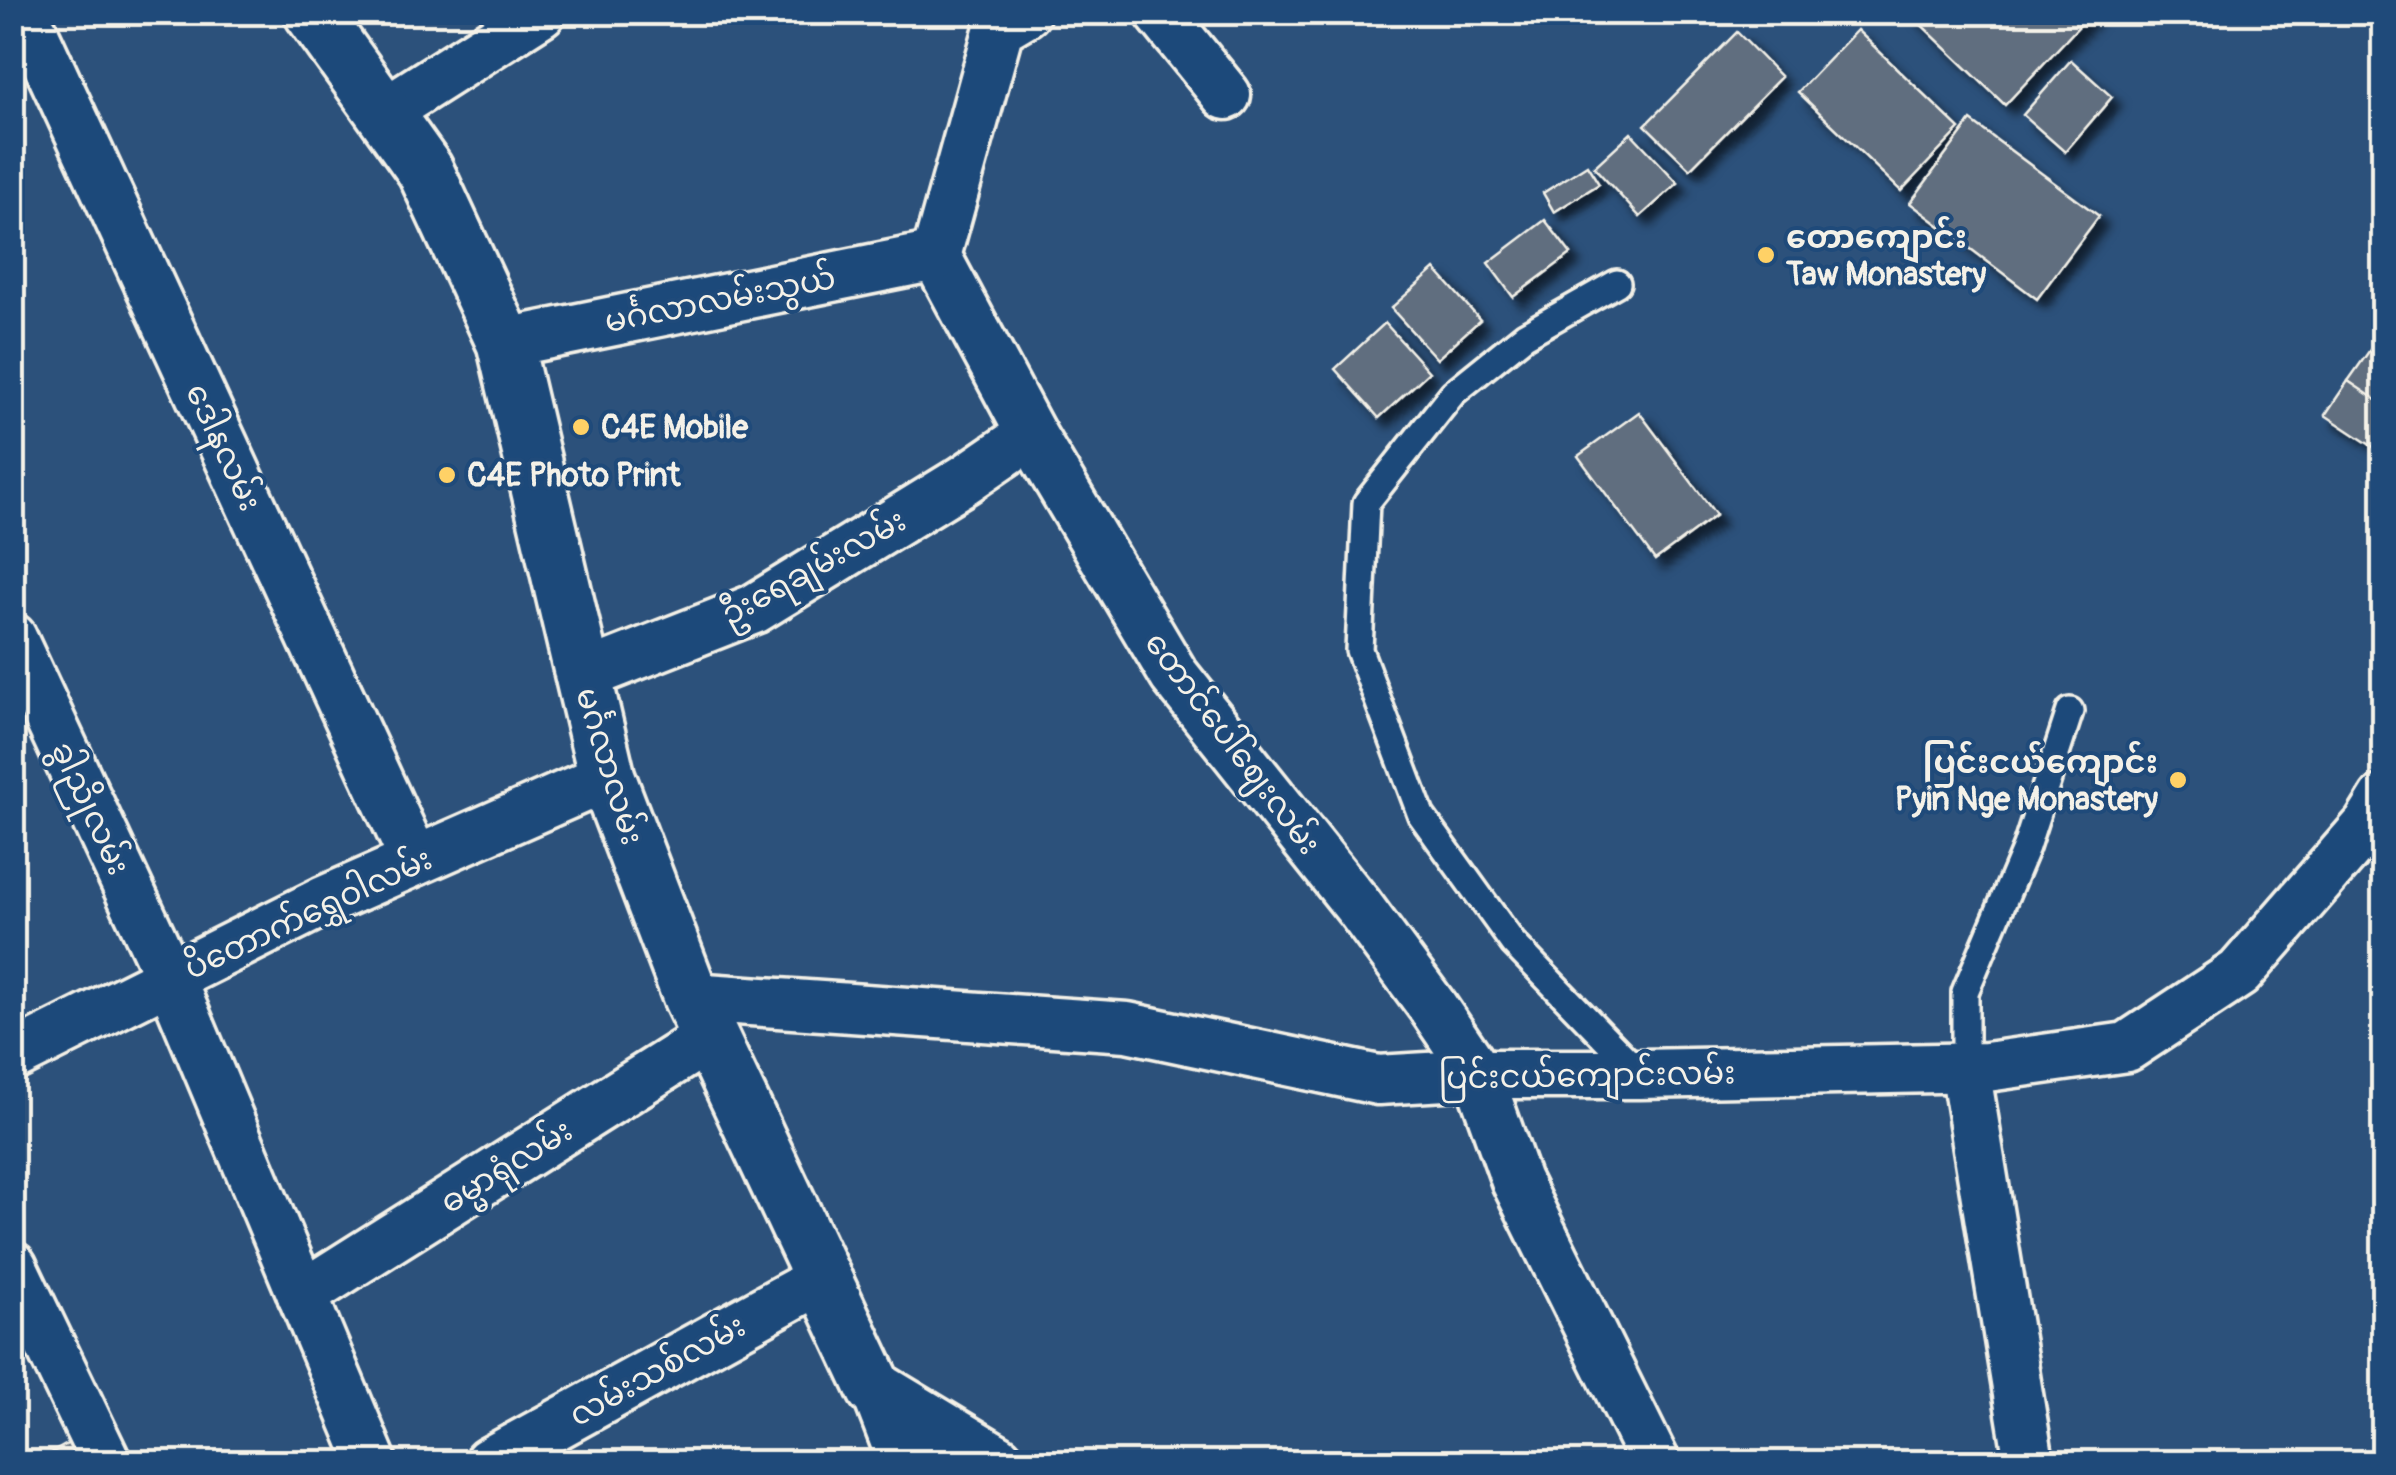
<svg xmlns="http://www.w3.org/2000/svg" width="2396" height="1475" viewBox="0 0 2396 1475" font-family="Pangolin,'Noto Sans Myanmar',sans-serif">
  <style>
    .building { fill: #606e7f; stroke: #f4f1e8; stroke-width: 2.5; filter: url(#shadow) }
    .lines { fill: none; stroke-linecap: round; stroke-linejoin: round }
    .service-casing { stroke: #f4f1e8; stroke-width: 32 }
    .minor-casing { stroke: #f4f1e8; stroke-width: 55 }
    .tertiary-casing { stroke: #f4f1e8; stroke-width: 62 }
    .service { stroke: #1f4a7a; stroke-width: 25 }
    .minor { stroke: #1f4a7a; stroke-width: 48 }
    .tertiary { stroke: #1f4a7a; stroke-width: 55 }
    .poi-dot { fill: #ffd166; stroke: #1f4a7a; stroke-width: 4 }
    .labels { text-anchor: middle; stroke-width: 8; stroke-linejoin: round; paint-order: stroke }
    .poi-label { font-size: 32px; font-weight: bold; fill: #f4f1e8; stroke: #1f4a7a; text-anchor: start }
    .street-label { font-size: 32px; fill: #f4f1e8; stroke: #1f4a7a }
  </style>
  <defs>
    <filter id="shadow"><feDropShadow dx="9" dy="9" stdDeviation="5" flood-color="#0009"/></filter>
  </defs>
  <rect width="100%" height="100%" fill="#2c517b"/>
  <filter id="ink" filterUnits="userSpaceOnUse"><feTurbulence type="fractalNoise" baseFrequency=".01" numOctaves="2"/><feDisplacementMap in="SourceGraphic" scale="20" xChannelSelector="R" yChannelSelector="G"/><feConvolveMatrix kernelMatrix="1 2 1 2 8 2 1 2 1" color-interpolation-filters="sRGB"/></filter>
  <g filter="url(#ink)">
    <g class="building">
      <polygon points="1908,12 2092,12 2005,105"/>
      <polygon points="1857,30 1960,129 1901,191 1798,92"/>
      <polygon points="1737,32 1781,77 1690,169 1645,125"/>
      <polygon points="2071,60 2112,97 2065,152 2023,115"/>
      <polygon points="1971,121 2099,216 2037,299 1910,203"/>
      <polygon points="1631,133 1678,183 1640,217 1594,167"/>
      <polygon points="1587,165 1599,184 1554,212 1543,193"/>
      <polygon points="1545,220 1571,254 1513,297 1488,263"/>
      <polygon points="1435,269 1480,320 1437,359 1391,308"/>
      <polygon points="1385,323 1429,372 1379,418 1335,369"/>
      <polygon points="2384,330 2384,407 2348,381"/>
      <polygon points="2348,381 2384,405 2384,454 2325,415"/>
      <polygon points="1639,412 1716,515 1655,560 1578,456"/>
      <polygon points="80,1437 95,1462 35,1462"/>
    </g>
    <g class="lines">
      <defs>
        <g id="service">
          <polyline points="1617,283 1525,335 1453,393 1366,503 1359,650 1421,815 1513,943 1640,1074"/>
          <polyline points="1965,1068 1965,992 2026,847 2070,711"/>
        </g>
        <g id="minor">
          <polyline points="1026,12 999,28 936,256 1031,434 1174,675 1359,907 1432,1006 1478,1074 1516,1181 1655,1462"/>
          <polyline points="1159,12 1226,95"/>
          <polyline points="33,32 415,861"/>
          <polyline points="384,112 541,12"/>
          <polyline points="505,343 936,256"/>
          <polyline points="12,638 170,978 372,1462"/>
          <polyline points="583,676 754,609 964,480 1031,434"/>
          <polyline points="691,997 1127,1027 1378,1080 1478,1074 1640,1074 1987,1067 2127,1047 2239,973 2368,825 2384,799"/>
          <polyline points="12,1057 324,901 607,777"/>
          <polyline points="1965,1068 2029,1462"/>
          <polyline points="12,1266 106,1462"/>
          <polyline points="302,1295 710,1037"/>
          <polyline points="875,1389 903,1462"/>
          <polyline points="489,1462 825,1277"/>
        </g>
        <polyline id="tertiary" points="312,12 425,170 505,343 607,777 691,997 875,1389 996,1462"/>
      </defs>
      <use href="#service" class="service-casing"/>
      <use href="#minor" class="minor-casing"/>
      <use href="#tertiary" class="tertiary-casing"/>
      <use href="#service" class="service"/>
      <use href="#minor" class="minor"/>
      <use href="#tertiary" class="tertiary"/>
    </g>
  </g>
  <g class="poi-dot">
    <circle cx="1766" cy="255" r="10"/>
    <circle cx="581" cy="427" r="10"/>
    <circle cx="447" cy="475" r="10"/>
    <circle cx="2178" cy="780" r="10"/>
  </g>
  <g class="labels">
    <g class="poi-label">
      <text x="1786" y="248">တောကျောင်း<tspan x="1786" dy="37">Taw Monastery</tspan></text>
      <text x="601" y="438">C4E Mobile</text>
      <text x="467" y="486">C4E Photo Print</text>
      <text x="2158" y="773" text-anchor="end">ပြင်းငယ်ကျောင်း<tspan x="2158" dy="37">Pyin Nge Monastery</tspan></text>
    </g>
    <g class="street-label">
      <text transform="translate(720 299) rotate(-11)" y="11">မင်္ဂလာလမ်းသွယ်</text>
      <text transform="translate(224 447) rotate(65)" y="11">ဒေါနလမ်း</text>
      <text transform="translate(813 567) rotate(-29)" y="11">ဦးရေချမ်းလမ်း</text>
      <text transform="translate(1233 743) rotate(53)" y="11">တောင်ပေါ်ဈေးလမ်း</text>
      <text transform="translate(610 766) rotate(73)" y="11">မင်္ဂလာလမ်း</text>
      <text transform="translate(91 808) rotate(65)" y="11">ခွါညိုလမ်း</text>
      <text transform="translate(308 913) rotate(-25)" y="11">ပိတောက်ရွှေဝါလမ်း</text>
      <text transform="translate(1587 1075) rotate(-1)" y="11">ပြင်းငယ်ကျောင်းလမ်း</text>
      <text transform="translate(506 1166) rotate(-32)" y="11">ဓမ္မာရုံလမ်း</text>
      <text transform="translate(657 1370) rotate(-29)" y="11">လမ်းသစ်လမ်း</text>
    </g>
  </g>
  <rect width="2396" height="1475" fill="none" stroke="#1f4a7a" stroke-width="50"/>
  <rect x="25" y="25" width="2346" height="1425" fill="none" stroke="#f4f1e8" stroke-width="4" filter="url(#ink)"/>
</svg>
